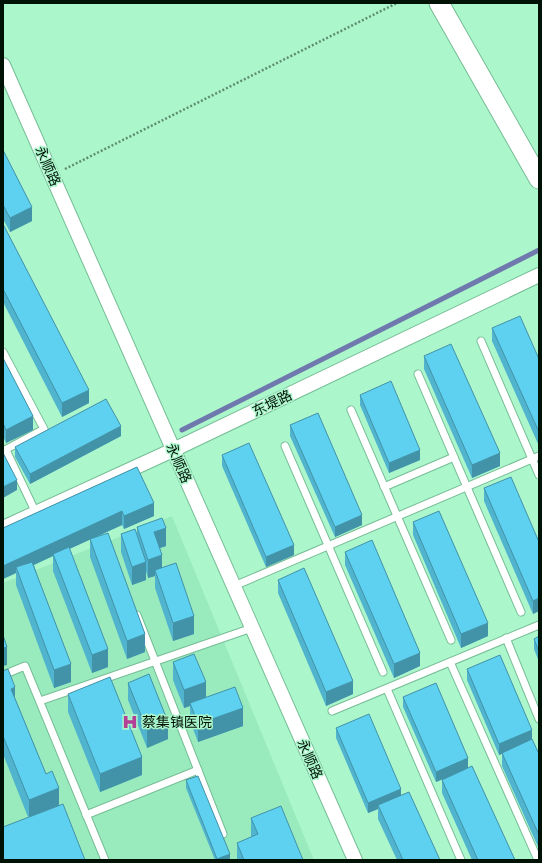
<svg xmlns="http://www.w3.org/2000/svg" width="542" height="863" viewBox="0 0 542 863" font-family="'Public Sans','Noto Sans SC',sans-serif">
  <style>
    .built { fill: #99ebbd }
    .lines { fill: none; stroke-linecap: round; stroke-linejoin: round }
    .stream { stroke: #6f79ad; stroke-width: 5 }
    .lane-casing { stroke: #75bd95; stroke-width: 9 }
    .street-casing { stroke: #75bd95; stroke-width: 16 }
    .secondary-casing { stroke: #75bd95; stroke-width: 21 }
    .path { stroke: #5e8e72; stroke-width: 2.5; stroke-dasharray: 2 2; stroke-linecap: butt }
    .lane { stroke: #fff; stroke-width: 7 }
    .street { stroke: #fff; stroke-width: 14 }
    .secondary { stroke: #fff; stroke-width: 19 }
    .wall { fill: #51b4ce }
    .shaded-wall { fill: #4292a8 }
    .building { fill: #5ed1f0; stroke: #4292a8 }
    .labels { text-anchor: middle; stroke-width: 3; stroke-linejoin: round; paint-order: stroke }
    .street-label { font-size: 14px; fill: #001106; stroke: #acf6cc }
    .poi-label { font-size: 14px; fill: #001106; stroke: #acf6cc; text-anchor: start }
  </style>
  <rect width="100%" height="100%" fill="#acf6cc"/>
  <polygon class="built" points="172,516 314,860 3,860 3,583"/>
  <g class="lines">
    <polyline class="stream" points="182,430 539,250"/>
    <defs>
      <g id="lane">
        <polyline points="481,341 539,475"/>
        <polyline points="3,352 44,429 3,451"/>
        <polyline points="418,374 521,612"/>
        <polyline points="351,410 451,640"/>
        <polyline points="285,446 383,672"/>
        <polyline points="6,450 36,513"/>
        <polyline points="384,487 454,457"/>
        <polyline points="234,586 539,456"/>
        <polyline points="137,615 223,834"/>
        <polyline points="506,638 539,719"/>
        <polyline points="450,662 538,860"/>
        <polyline points="3,675 25,666 105,860"/>
        <polyline points="387,689 461,860"/>
        <polyline points="40,701 252,628"/>
        <polyline points="332,711 539,625"/>
        <polyline points="86,815 198,770"/>
      </g>
      <g id="street">
        <polyline points="3,65 355,860"/>
        <polyline points="3,528 173,450 539,275"/>
      </g>
      <polyline id="secondary" points="439,3 539,179"/>
    </defs>
    <use href="#lane" class="lane-casing"/>
    <use href="#street" class="street-casing"/>
    <use href="#secondary" class="secondary-casing"/>
    <polyline class="path" points="65,169 397,3"/>
    <use href="#lane" class="lane"/>
    <use href="#street" class="street"/>
    <use href="#secondary" class="secondary"/>
  </g>
  <g class="wall">
    <polygon points="3,150 32,221 10,232 3,219"/>
    <polygon points="3,224 89,403 62,417 3,302"/>
    <polygon points="492,328 539,359 539,446 492,341"/>
    <polygon points="424,356 500,466 472,478 424,369"/>
    <polygon points="3,358 33,430 6,443 3,436"/>
    <polygon points="360,395 420,460 389,473 360,405"/>
    <polygon points="290,425 362,525 335,537 290,436"/>
    <polygon points="121,436 30,484 15,457 15,447"/>
    <polygon points="222,455 294,555 266,567 222,466"/>
    <polygon points="137,467 154,516 124,529 122,525 69,549 108,667 92,673 53,571 53,556 34,565 71,682 54,688 16,585 16,573 3,579 3,528"/>
    <polygon points="484,488 539,542 539,611 533,614 484,501"/>
    <polygon points="413,522 488,636 461,648 413,535"/>
    <polygon points="137,527 166,546 160,548 162,567 194,634 173,641 155,588 155,576 148,578 146,571 146,580 132,585 121,552 121,534 137,536"/>
    <polygon points="90,539 145,652 127,659 90,557"/>
    <polygon points="345,552 420,666 394,678 345,565"/>
    <polygon points="278,580 353,694 326,706 278,593"/>
    <polygon points="539,636 539,662 534,649 534,639"/>
    <polygon points="173,662 206,698 243,726 198,742 190,721 190,706 184,708 173,680"/>
    <polygon points="467,669 532,740 539,754 539,849 502,766 502,754 499,755 467,680"/>
    <polygon points="3,671 15,698 46,774 59,788 28,817 3,754"/>
    <polygon points="128,683 168,739 147,748 128,700"/>
    <polygon points="68,694 142,775 100,792 68,712"/>
    <polygon points="403,697 468,768 515,860 472,860 442,793 442,780 443,779 436,782 403,707"/>
    <polygon points="336,728 401,795 440,860 397,860 378,819 378,809 368,813 336,738"/>
    <polygon points="186,780 230,860 215,860 186,788"/>
    <polygon points="251,818 303,860 237,860 237,843 252,837 251,836"/>
  </g>
  <g class="shaded-wall">
    <polygon points="32,207 32,221 10,232 10,218"/>
    <polygon points="89,390 89,403 62,417 62,403"/>
    <polygon points="33,416 33,430 6,443 6,430"/>
    <polygon points="121,426 121,436 30,484 30,474"/>
    <polygon points="420,450 420,460 389,473 389,463"/>
    <polygon points="500,453 500,466 472,478 472,465"/>
    <polygon points="17,480 17,490 3,498 3,487"/>
    <polygon points="154,503 154,516 124,529 124,516"/>
    <polygon points="122,511 122,525 54,556 53,554 53,556 18,572 16,567 16,573 3,579 3,566"/>
    <polygon points="362,515 362,525 335,537 335,527"/>
    <polygon points="166,528 166,546 154,550 154,532"/>
    <polygon points="294,545 294,555 266,567 266,557"/>
    <polygon points="162,555 162,573 155,570 155,576 148,578 148,560"/>
    <polygon points="146,562 146,580 132,585 132,567"/>
    <polygon points="539,598 539,611 533,614 533,601"/>
    <polygon points="194,616 194,634 173,641 173,623"/>
    <polygon points="488,623 488,636 461,648 461,634"/>
    <polygon points="145,634 145,652 127,659 127,641"/>
    <polygon points="7,647 7,665 3,666 3,648"/>
    <polygon points="108,649 108,667 92,673 92,655"/>
    <polygon points="420,653 420,666 394,678 394,664"/>
    <polygon points="71,664 71,682 54,688 54,670"/>
    <polygon points="353,681 353,694 326,706 326,692"/>
    <polygon points="206,682 206,700 190,703 190,706 184,708 184,690"/>
    <polygon points="15,687 15,705 11,689"/>
    <polygon points="243,708 243,726 198,742 198,724"/>
    <polygon points="168,722 168,739 147,748 147,730"/>
    <polygon points="532,730 532,741 499,755 499,744"/>
    <polygon points="142,757 142,775 100,792 100,774"/>
    <polygon points="468,758 468,768 436,782 436,772"/>
    <polygon points="59,788 59,806 29,818 29,800"/>
    <polygon points="401,789 401,799 378,805 378,809 368,813 368,803"/>
    <polygon points="230,854 230,860 217,860 217,859"/>
  </g>
  <g class="building">
    <polygon points="3,150 32,207 10,218 3,205"/>
    <polygon points="3,224 89,390 62,403 3,289"/>
    <polygon points="520,316 539,359 539,432 492,328"/>
    <polygon points="451,344 500,453 472,465 424,356"/>
    <polygon points="3,358 33,416 6,430 3,423"/>
    <polygon points="391,381 420,450 389,463 360,395"/>
    <polygon points="106,399 121,426 30,474 15,447"/>
    <polygon points="318,413 362,515 335,527 290,425"/>
    <polygon points="249,443 294,545 266,557 222,455"/>
    <polygon points="3,453 17,480 3,487"/>
    <polygon points="137,467 154,503 124,516 122,511 3,566 3,528"/>
    <polygon points="511,477 539,542 539,598 533,601 484,488"/>
    <polygon points="439,511 488,623 461,634 413,522"/>
    <polygon points="162,518 166,528 154,532 162,555 148,560 137,527"/>
    <polygon points="135,529 146,562 132,567 121,534"/>
    <polygon points="108,533 145,634 127,641 90,539"/>
    <polygon points="372,540 420,653 394,664 345,552"/>
    <polygon points="69,547 108,649 92,655 53,554"/>
    <polygon points="32,562 71,664 54,670 16,567"/>
    <polygon points="176,563 194,616 173,623 155,570"/>
    <polygon points="304,568 353,681 326,692 278,580"/>
    <polygon points="3,635 7,647 3,648"/>
    <polygon points="539,636 539,652 534,639"/>
    <polygon points="194,654 206,682 184,690 173,662"/>
    <polygon points="500,655 532,730 499,744 467,669"/>
    <polygon points="8,669 15,687 11,689 46,774 52,771 59,788 29,800 3,736 3,671"/>
    <polygon points="149,674 168,722 147,730 128,683"/>
    <polygon points="110,677 142,757 100,774 68,694"/>
    <polygon points="436,683 468,758 436,772 403,697"/>
    <polygon points="235,687 243,708 198,724 190,703"/>
    <polygon points="369,714 401,789 368,803 336,728"/>
    <polygon points="532,739 539,754 539,835 502,753"/>
    <polygon points="472,766 515,860 478,860 442,780"/>
    <polygon points="198,776 230,854 217,859 186,780"/>
    <polygon points="409,792 440,860 403,860 378,805"/>
    <polygon points="63,804 85,860 3,860 3,827"/>
    <polygon points="281,806 303,860 244,860 237,843 258,834 251,818"/>
  </g>
  <defs>
    <symbol id="hospital-bare" viewBox="-9 -9 18 18"><path d="M-5-5h3v3.5h4V-5h3V5h-3V1.5h-4V5h-3Z" fill="#b43f97" stroke="#acf6cc" stroke-width="2.5" paint-order="stroke"/></symbol>
  </defs>
  <g fill-rule="evenodd">
    <use href="#hospital-bare" x="119" y="711" width="22" height="22"/>
  </g>
  <g class="labels">
    <g class="street-label">
      <text transform="translate(48 166) rotate(66)" y="5">永顺路</text>
      <text transform="translate(272 403) rotate(-26)" y="5">东堤路</text>
      <text transform="translate(179 463) rotate(66)" y="5">永顺路</text>
      <text transform="translate(310 759) rotate(66)" y="5">永顺路</text>
    </g>
    <g class="poi-label">
      <text x="142" y="727">蔡集镇医院</text>
    </g>
  </g>
  <rect width="542" height="863" fill="none" stroke="#001106" stroke-width="8"/>
</svg>
